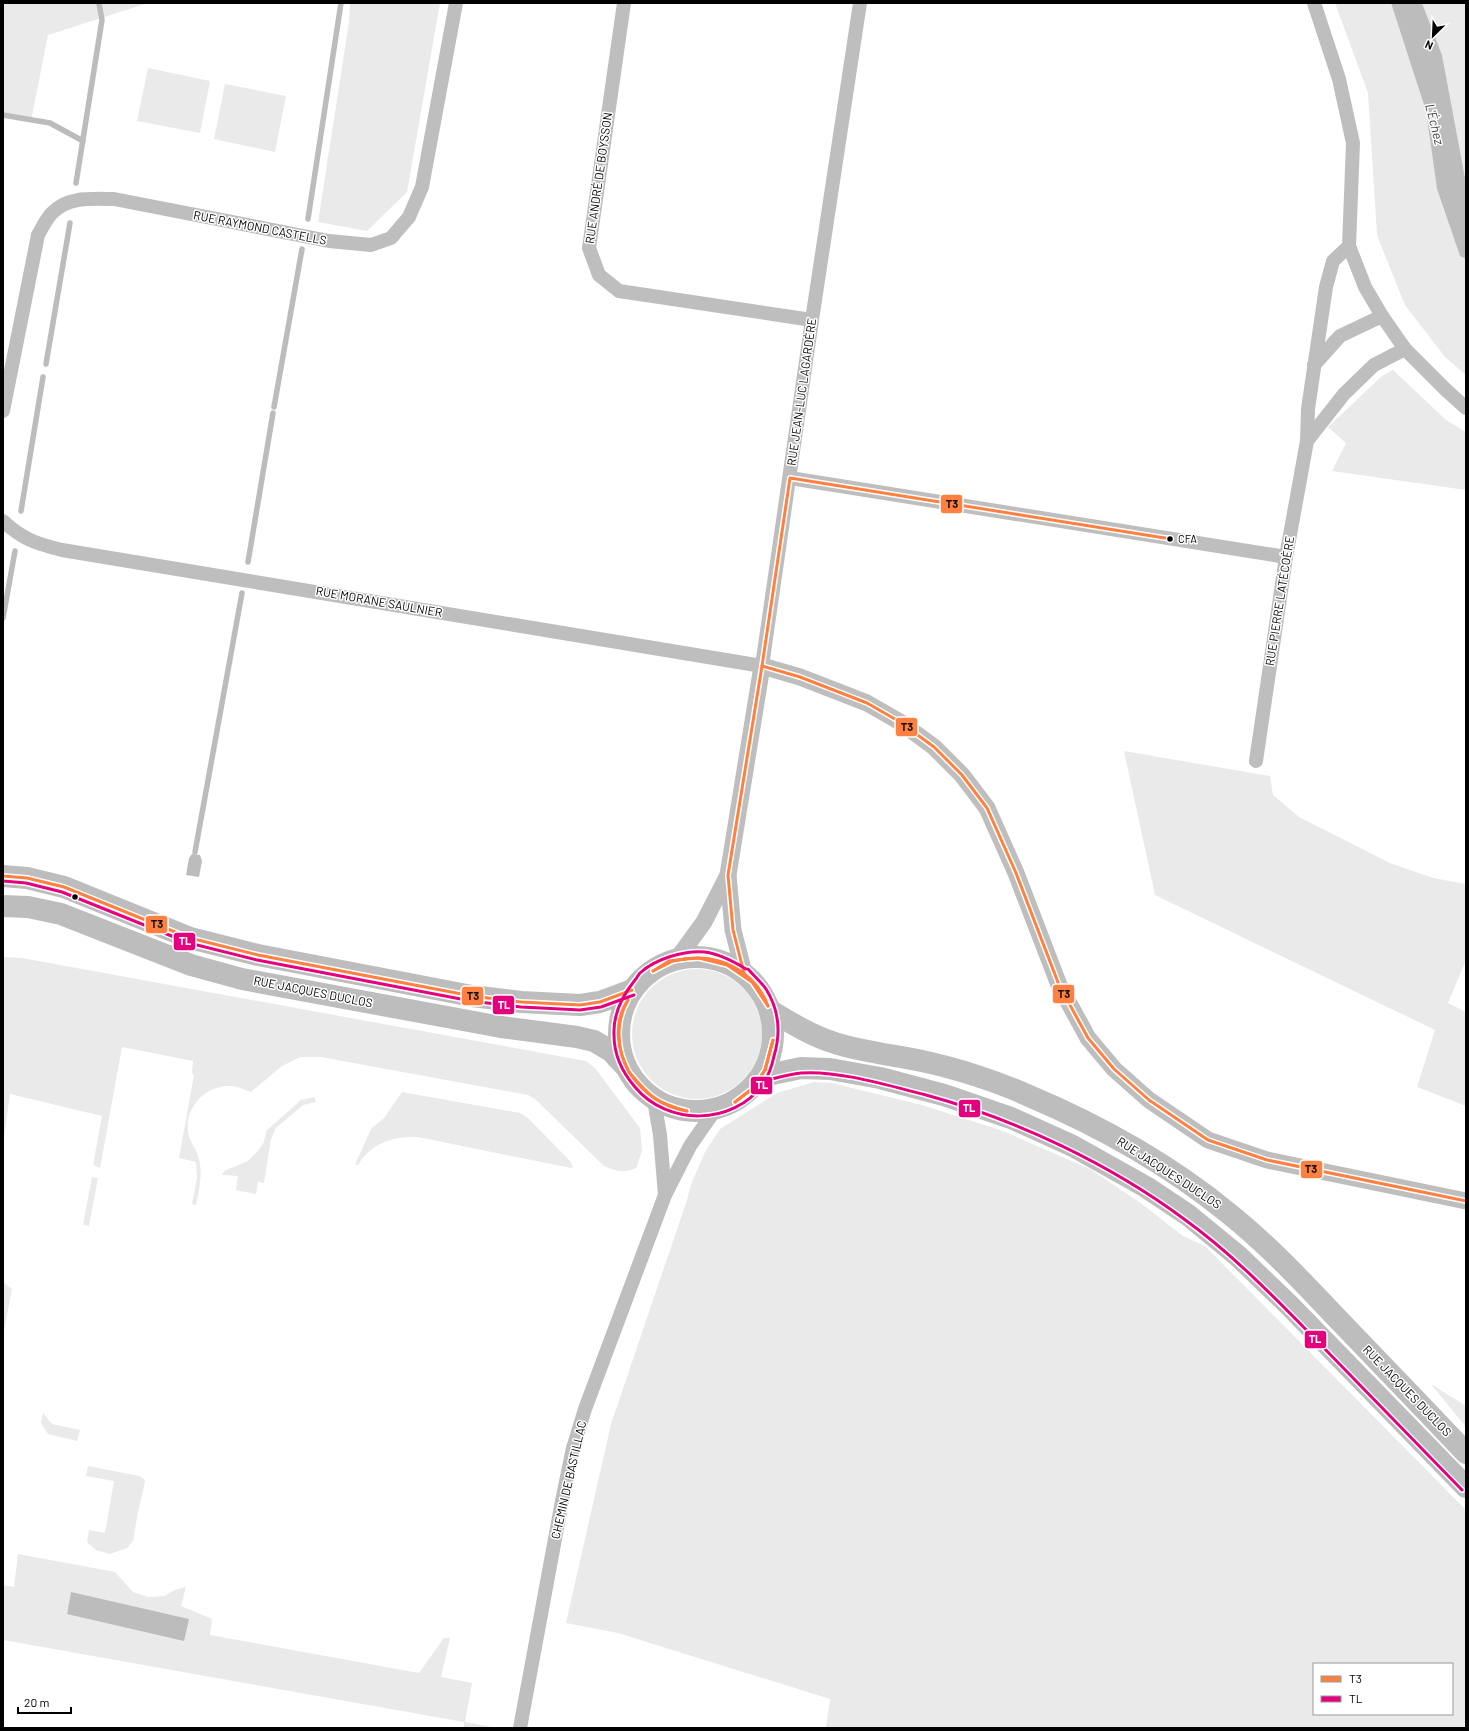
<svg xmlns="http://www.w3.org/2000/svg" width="1469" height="1731" viewBox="0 0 1469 1731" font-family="Barlow,sans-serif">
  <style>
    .green { fill: #eaeaea; fill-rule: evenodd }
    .water { fill: #bcbcbc }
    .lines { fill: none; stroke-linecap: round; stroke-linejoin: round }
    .stream { stroke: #bcbcbc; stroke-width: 5.5 }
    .minor { stroke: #bebebe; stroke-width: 14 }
    .tertiary { stroke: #bebebe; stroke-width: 17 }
    .primary { stroke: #bdbdbd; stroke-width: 22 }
    .bus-1-casing { stroke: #fff; stroke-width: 6 }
    .bus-2-casing { stroke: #fff; stroke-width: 6 }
    .bus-1 { stroke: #ff8040; stroke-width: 3 }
    .bus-2 { stroke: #e5007d; stroke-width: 3 }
    .bus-dot { fill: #000; stroke: #fff; stroke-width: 1.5 }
    .labels { text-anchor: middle; stroke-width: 3; stroke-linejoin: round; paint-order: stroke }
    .bus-label { font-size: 11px; fill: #000; stroke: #fff; text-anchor: start }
    .street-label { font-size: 12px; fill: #000; stroke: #fff }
    .water-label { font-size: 13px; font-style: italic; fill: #404040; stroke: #fff }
    .line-badge { stroke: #fff; stroke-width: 1.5 }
    .badge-label { font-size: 11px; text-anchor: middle; font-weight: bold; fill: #fff }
    .pale-badge-label { font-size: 11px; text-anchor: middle; font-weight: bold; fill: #111 }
  </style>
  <rect width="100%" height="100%" fill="#fff"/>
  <g class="green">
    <polygon points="3,3 148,3 48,35 31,121 3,117"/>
    <polygon points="350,3 440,3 407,192 367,231 318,222 349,22"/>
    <polygon points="1335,3 1391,3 1426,111 1437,189 1460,256 1466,259 1466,375 1445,357 1405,305 1377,235 1368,93"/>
    <polygon points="1422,3 1466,3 1466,183 1442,55"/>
    <polygon points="148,68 210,81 200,133 137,121"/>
    <polygon points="225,84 286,96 275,152 214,139"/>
    <polygon points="1393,370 1446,420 1466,432 1466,490 1332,471 1346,443 1328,427 1382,376"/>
    <polygon points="1124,751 1270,776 1273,795 1299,817 1390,863 1433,878 1466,884 1466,960 1448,1003 1466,1012 1466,1106 1417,1087 1435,1030 1155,895"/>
    <path d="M3 957 22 958 586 1061 595 1068 640 1128 642 1151 636 1168C622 1174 617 1171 604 1166L535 1099 528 1095 321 1057H300L282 1066 251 1092C245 1090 237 1086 230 1086 206 1085 185 1107 188 1131 189 1142 197 1149 199 1159 203 1175 199 1190 196 1205L192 1204 197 1177 196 1162 179 1158 194 1075 192 1074 193 1061 122 1047 100 1168 93 1165 102 1116 10 1094 3 1144Z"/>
    <circle cx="697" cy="1034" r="65"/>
    <path d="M814 1082 832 1083 922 1105 1003 1131 1090 1169 1142 1204 1183 1236 1205 1246 1466 1510V1728H828L826 1727 830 1699 618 1633 566 1623 611 1424 686 1203 692 1182 705 1152 720 1129 777 1093ZM1314 1664H1452V1714H1314Z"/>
    <path d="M402 1092 520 1113 528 1118 570 1161 573 1167 571 1168 418 1137C393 1136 371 1143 358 1165H355L371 1129 384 1118Z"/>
    <polygon points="314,1097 316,1102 303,1105 276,1128 271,1139 264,1183 258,1182 256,1194 236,1190 238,1176 222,1175 224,1171 248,1161 257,1152 264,1142 266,1131 301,1100"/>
    <polygon points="92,1177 98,1178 89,1226 83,1225"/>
    <polygon points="3,1282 12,1289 3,1336"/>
    <polygon points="1431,1384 1466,1406 1466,1427"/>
    <polygon points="43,1413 52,1424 80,1430 77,1441 48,1434 41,1423"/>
    <polygon points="88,1466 139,1476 144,1479 145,1482 138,1512 133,1541 127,1548 110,1554 96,1550 87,1542 89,1530 105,1533 114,1481 86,1476"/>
    <path d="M18 1554 115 1572 133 1592 148 1597 164 1596 175 1590 186 1587 181 1606 212 1619 210 1635 419 1673 444 1638H450L441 1677 472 1683 465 1722 498 1728H464V1722L3 1640V1585L14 1587ZM71 1593 189 1619 67 1614Z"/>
  </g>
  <g class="water">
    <polygon points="1391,3 1422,3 1442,55 1466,183 1466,259 1460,256 1437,189 1426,111"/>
    <polygon points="192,854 200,855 202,861 199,877 186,875 189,858"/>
    <polygon points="71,1592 189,1619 184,1641 67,1614"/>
  </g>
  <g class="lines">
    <g class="stream">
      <polyline points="3,115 50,123 83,141"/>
      <polyline points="76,183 102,20 99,3"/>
      <polyline points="308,219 341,3"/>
      <polyline points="46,364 70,223"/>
      <polyline points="274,407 302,249"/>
      <polyline points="21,511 43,377"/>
      <polyline points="248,562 273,413"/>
      <polyline points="3,618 15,551"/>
      <polyline points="195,852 242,593"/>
    </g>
    <g class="minor">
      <polyline points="624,3 589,248 599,275 619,291 812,320"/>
      <polyline points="1349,246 1365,287 1382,316 1405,349 1446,390 1466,408"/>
      <polyline points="1314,365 1340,336 1382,316"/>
      <path d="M3 411 38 235C42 228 46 219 52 213 68 196 92 199 114 199L329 241 371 245 391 238 409 217 422 187 456 3"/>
      <polyline points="1307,441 1344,394 1374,365 1405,349"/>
      <polyline points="790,478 1286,557"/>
      <path d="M3 521C22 539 37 544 62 550L762 666 812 320 860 3"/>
      <polyline points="1256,761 1286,557 1307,441 1308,409 1326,287 1333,261 1349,246 1353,143 1339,79 1314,3"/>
      <polyline points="654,1100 660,1135 665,1195"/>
      <polyline points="520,1728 562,1501 573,1448 585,1409 665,1195 690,1146 715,1110"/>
    </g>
    <g class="tertiary">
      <polyline points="677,959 704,922 728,875"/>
      <polyline points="744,973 733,930 728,875 762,666 800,677 867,703 900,722 934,747 962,775 987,808 1016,873 1059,985 1088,1038 1114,1069 1149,1100 1208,1140 1267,1160 1466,1201"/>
    </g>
    <g class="primary">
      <polyline points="3,876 27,878 64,887 190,938 258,955 472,996 521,1002 580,1005 600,1002 632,990"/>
      <polyline points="3,906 28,907 61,914 191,965 242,979 501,1027 577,1037 594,1041 611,1051 624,1065"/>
      <circle cx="696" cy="1034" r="77"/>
      <path d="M771 1011C791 1023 812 1036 835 1043 863 1052 893 1055 922 1061 955 1068 996 1081 1027 1095 1098 1125 1167 1163 1227 1212 1266 1243 1300 1279 1334 1315 1378 1361 1422 1406 1466 1453"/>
      <polyline points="763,1076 801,1068 830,1069 880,1078 944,1095 1011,1118 1073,1146 1146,1187 1188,1215 1238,1256 1289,1305 1466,1487"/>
    </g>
    <defs>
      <g id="bus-1">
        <polyline points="762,666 800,677 867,703 900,722 934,747 962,775 987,808 1016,873 1059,985 1088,1038 1114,1069 1149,1100 1208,1140 1267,1160 1466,1201"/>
        <polyline points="3,876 27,878 64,887 190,938 258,955 472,996 521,1002 580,1005 600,1002 632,990"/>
        <path d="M685 959C720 954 755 971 768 1006"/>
        <polyline points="685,959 699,958 727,965 752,982 768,1006"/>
        <polyline points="653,971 669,961 685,959"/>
        <polyline points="653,971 673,961 685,959"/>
        <polyline points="744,973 733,930 728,875 762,666 790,478 1171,539"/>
        <path d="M628 1000C619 1015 617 1035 621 1051 622 1058 626 1065 629 1072"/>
        <path d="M628 1000C613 1022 617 1050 629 1072"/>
        <polyline points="765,1070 773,1040"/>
        <polyline points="765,1070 773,1040"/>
        <path d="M629 1072C649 1096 656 1103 687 1111"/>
        <path d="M629 1072C643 1093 661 1107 687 1111"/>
        <polyline points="735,1102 752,1089 765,1070"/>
        <polyline points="735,1102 753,1088 765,1070"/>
      </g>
      <g id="bus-2">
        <polyline points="3,881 26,883 62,892 189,943 257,960 471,1001 521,1007 580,1010 601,1007 634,995"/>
        <path d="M746 969C733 961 720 954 705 952 684 950 655 959 640 973 638 975 637 978 635 980 622 996 613 1014 614 1035 614 1056 622 1072 635 1087 667 1126 733 1126 763 1084 769 1075 772 1066 774 1056 781 1033 779 1010 766 989 761 982 754 976 748 969"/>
        <path d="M764 1081C776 1078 789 1074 801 1073 838 1070 890 1086 926 1095 1015 1119 1110 1164 1184 1219 1234 1255 1278 1301 1321 1345 1368 1393 1415 1442 1462 1490"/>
      </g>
    </defs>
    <use href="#bus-1" class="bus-1-casing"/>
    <use href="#bus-2" class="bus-2-casing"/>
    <use href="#bus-1" class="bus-1"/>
    <use href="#bus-2" class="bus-2"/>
  </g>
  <g class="bus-dot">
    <circle cx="1170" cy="539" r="3.5"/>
    <circle cx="75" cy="897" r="3.5"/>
  </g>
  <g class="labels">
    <g class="bus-label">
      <text x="1178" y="543">CFA</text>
    </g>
    <g class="street-label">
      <text transform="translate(599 178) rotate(-82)" y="4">RUE ANDRÉ DE BOYSSON</text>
      <text transform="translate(260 228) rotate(11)" y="4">RUE RAYMOND CASTELLS</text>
      <text transform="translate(802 392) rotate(-82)" y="4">RUE JEAN-LUC LAGARDÈRE</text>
      <text transform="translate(1280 601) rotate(-81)" y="4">RUE PIERRE LATÉCOÈRE</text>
      <text transform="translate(379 602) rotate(10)" y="4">RUE MORANE SAULNIER</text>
      <text transform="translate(313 992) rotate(11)" y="4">RUE JACQUES DUCLOS</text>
      <text transform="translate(1169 1173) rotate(33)" y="4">RUE JACQUES DUCLOS</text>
      <text transform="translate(1407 1391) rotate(46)" y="4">RUE JACQUES DUCLOS</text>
      <text transform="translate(569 1480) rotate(-77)" y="4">CHEMIN DE BASTILLAC</text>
    </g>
    <g class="water-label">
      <text transform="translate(1435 124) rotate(76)" y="5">L'Échez</text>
    </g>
  </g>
  <g class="line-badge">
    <rect x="940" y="494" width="23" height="20" rx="4" fill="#ff8040"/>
    <rect x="895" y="717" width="23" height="20" rx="4" fill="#ff8040"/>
    <rect x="145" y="915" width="23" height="19" rx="4" fill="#ff8040"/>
    <rect x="173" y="932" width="23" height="19" rx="4" fill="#e5007d"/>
    <rect x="1052" y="984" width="23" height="20" rx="4" fill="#ff8040"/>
    <rect x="461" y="986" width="23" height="20" rx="4" fill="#ff8040"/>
    <rect x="492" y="995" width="23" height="20" rx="4" fill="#e5007d"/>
    <rect x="750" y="1076" width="23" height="19" rx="4" fill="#e5007d"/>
    <rect x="958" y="1099" width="23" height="19" rx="4" fill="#e5007d"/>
    <rect x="1300" y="1160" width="23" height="19" rx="4" fill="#ff8040"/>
    <rect x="1304" y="1330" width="23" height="19" rx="4" fill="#e5007d"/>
  </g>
  <g class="badge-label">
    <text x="185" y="945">TL</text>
    <text x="504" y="1009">TL</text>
    <text x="762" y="1089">TL</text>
    <text x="969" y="1112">TL</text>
    <text x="1315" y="1343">TL</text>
  </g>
  <g class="pale-badge-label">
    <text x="952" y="508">T3</text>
    <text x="907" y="731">T3</text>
    <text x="157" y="928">T3</text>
    <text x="1064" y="998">T3</text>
    <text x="473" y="1000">T3</text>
    <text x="1311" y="1173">T3</text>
  </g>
  <rect width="1469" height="1731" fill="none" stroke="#000000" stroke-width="8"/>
  <rect x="1313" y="1663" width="140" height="52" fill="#ffffff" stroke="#999999"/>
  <rect x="1321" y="1676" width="20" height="6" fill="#ff8040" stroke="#999999"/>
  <text x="1349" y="1683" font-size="12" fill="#000000">T3</text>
  <rect x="1321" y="1696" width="20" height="6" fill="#e5007d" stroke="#999999"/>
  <text x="1349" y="1703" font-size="12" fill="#000000">TL</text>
  <g transform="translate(1433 36) rotate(204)" stroke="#ffffff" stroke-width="3" paint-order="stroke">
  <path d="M0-3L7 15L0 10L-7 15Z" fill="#000000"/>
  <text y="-6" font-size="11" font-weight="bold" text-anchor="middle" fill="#000000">N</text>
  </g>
  <path d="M18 1707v6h53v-6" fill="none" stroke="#000000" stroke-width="2"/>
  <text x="24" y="1707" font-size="12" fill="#000000" stroke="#ffffff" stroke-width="3" paint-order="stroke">20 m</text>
</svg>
